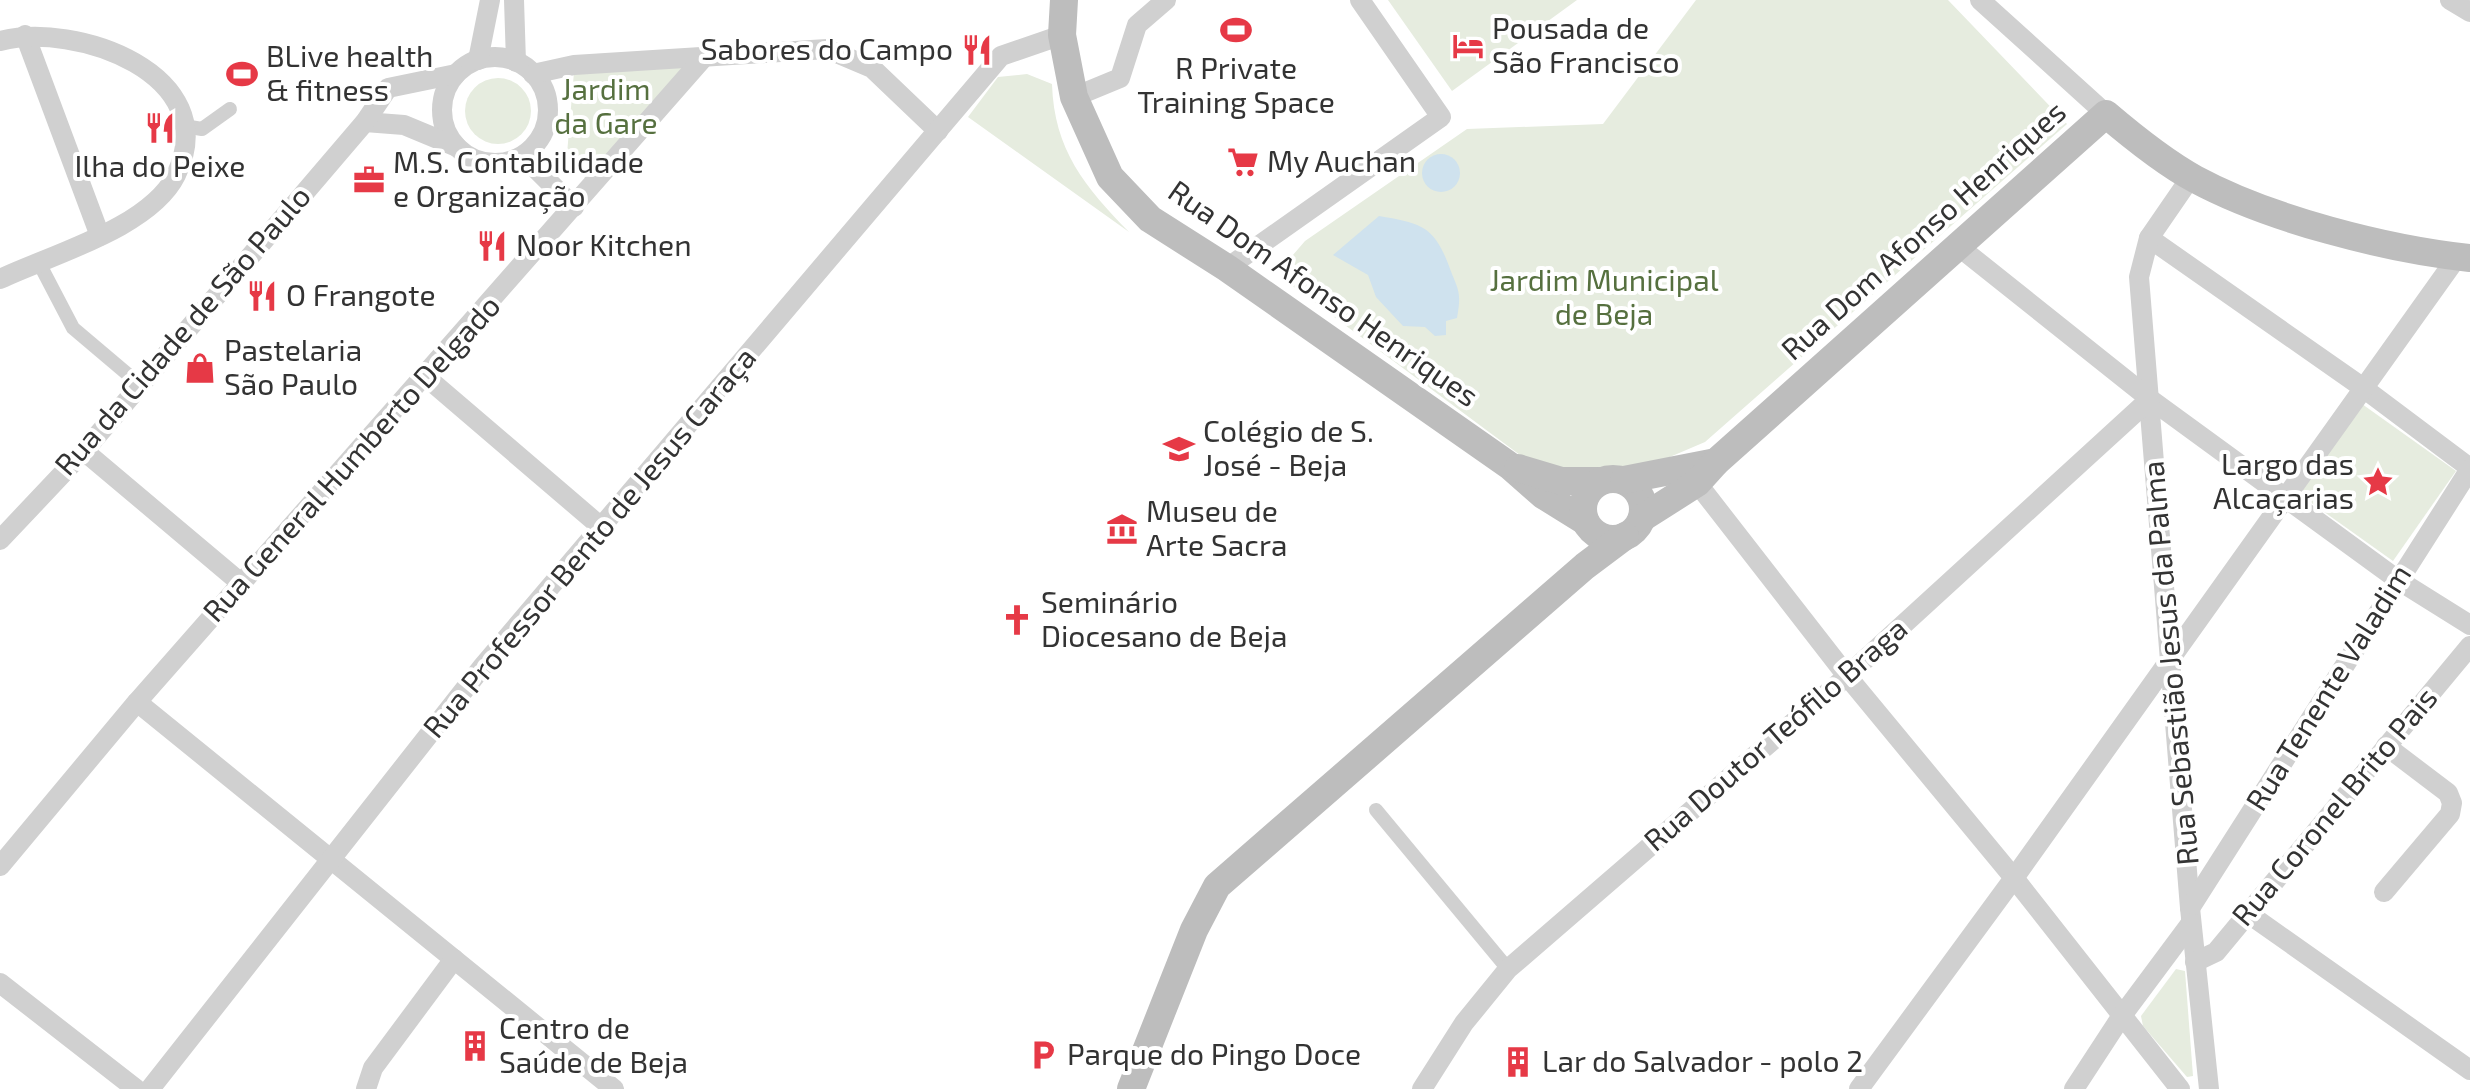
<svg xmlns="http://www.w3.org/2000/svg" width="2470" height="1089" viewBox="0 0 2470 1089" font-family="'Exo 2',sans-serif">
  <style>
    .green { fill: #e6ecdf }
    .water { fill: #cfe2ee }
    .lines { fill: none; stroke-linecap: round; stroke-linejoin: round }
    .pedestrian { stroke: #d0d0d0; stroke-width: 14 }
    .minor { stroke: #d0d0d0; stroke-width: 20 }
    .secondary { stroke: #bdbdbd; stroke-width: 28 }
    .labels { text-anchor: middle; stroke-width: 8; stroke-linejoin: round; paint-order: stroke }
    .poi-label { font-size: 30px; fill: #333; stroke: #fff; text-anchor: start }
    .park-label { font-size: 30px; fill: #56703f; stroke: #fff }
    .street-label { font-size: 30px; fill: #333; stroke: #fff }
  </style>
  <rect width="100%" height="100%" fill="#fff"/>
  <g class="green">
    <polygon points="1388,0 1577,0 1452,91"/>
    <polygon points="1696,0 1948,0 2067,124 1705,442 1644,468 1586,474 1532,464 1287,282 1280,270 1305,241 1467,129 1603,124"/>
    <polygon points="685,65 588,182 567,154 574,72"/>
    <path d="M1027 74 1052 84C1054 150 1085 187 1129 232L968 117 998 77Z"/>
    <circle cx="498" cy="111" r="33"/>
    <polygon points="2362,404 2456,471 2393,561 2299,494"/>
    <polygon points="2176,969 2185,971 2193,1076 2187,1077 2143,1026 2141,1016"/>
  </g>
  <g class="water">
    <circle cx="1441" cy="173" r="19"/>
    <path d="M1379 216C1421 223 1434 226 1449 266 1458 291 1462 290 1457 318L1446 321V335L1435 336 1425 327 1403 326 1376 297 1368 275 1333 255Z"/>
  </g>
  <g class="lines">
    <g class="pedestrian">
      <polyline points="184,126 202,129 230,109"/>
      <polyline points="38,261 73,328 138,383"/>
      <polyline points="1376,810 1508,969"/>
    </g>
    <g class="minor">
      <polyline points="514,0 516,62"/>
      <polyline points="1980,0 2106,114"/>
      <polyline points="2450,0 2470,12"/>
      <polyline points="25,35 100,236"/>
      <path d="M0 41C75 21 225 74 176 175 150 228 50 255 0 279"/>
      <circle cx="495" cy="110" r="53"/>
      <polyline points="478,60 490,0"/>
      <polyline points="533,74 574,65 827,49 872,68 938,131"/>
      <polyline points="1074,97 1120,78 1137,25 1166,0"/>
      <polyline points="365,122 404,125 457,147"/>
      <polyline points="523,156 574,207"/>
      <polyline points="2191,177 2149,238 2362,387 2470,468"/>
      <polyline points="2149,238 2139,277 2190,908 2209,1089"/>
      <polyline points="1958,246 2150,399 2398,580 2470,625"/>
      <polyline points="1227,268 1441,117 1360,0"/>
      <polyline points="426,377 600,526"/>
      <polyline points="84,451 242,584"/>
      <polyline points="1697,483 1847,676 2014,878 2180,1089"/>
      <polyline points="0,540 84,451 365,122 388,88 456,74"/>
      <polyline points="137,702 614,1089"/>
      <polyline points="0,866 137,702 706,55"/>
      <polyline points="2384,892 2450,814 2452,803 2448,793 2386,746"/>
      <polyline points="2190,908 2470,469"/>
      <polyline points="2246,912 2470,1070"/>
      <polyline points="2195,962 2216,952 2470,646"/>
      <polyline points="0,983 136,1089"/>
      <polyline points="150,1089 483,666 1001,56 1062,35"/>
      <polyline points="366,1089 373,1068 454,959"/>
      <polyline points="1422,1089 1464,1023 1508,969 1847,676 2150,399"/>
      <polyline points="1859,1089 2014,878 2458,256"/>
      <polyline points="2074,1089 2121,1017 2191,923"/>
    </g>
    <g class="secondary">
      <polyline points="1064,0 1062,35 1074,97 1110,177 1150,219 1227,268 1510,466 1543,495 1585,521"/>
      <polyline points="1518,468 1561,481 1600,481"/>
      <circle cx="1613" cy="509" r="30"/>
      <polyline points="1624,480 1716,462"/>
      <path d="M1642 518 1697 483 1716 462 2106 114C2133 137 2164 162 2195 179 2269 219 2386 249 2470 258"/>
      <polyline points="1131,1089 1194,930 1217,886 1585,566 1625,536"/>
    </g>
  </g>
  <defs>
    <symbol id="stadium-bare" viewBox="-9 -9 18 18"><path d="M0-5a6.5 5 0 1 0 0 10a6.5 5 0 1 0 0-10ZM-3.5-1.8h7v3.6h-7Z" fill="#e63946" stroke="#fff" stroke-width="2.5" paint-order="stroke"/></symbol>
    <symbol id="hotel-bare" viewBox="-9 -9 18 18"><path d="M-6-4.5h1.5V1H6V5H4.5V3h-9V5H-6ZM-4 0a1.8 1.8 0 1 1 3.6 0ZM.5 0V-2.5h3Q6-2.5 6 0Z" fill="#e63946" stroke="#fff" stroke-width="2.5" paint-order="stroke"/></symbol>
    <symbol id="restaurant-bare" viewBox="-9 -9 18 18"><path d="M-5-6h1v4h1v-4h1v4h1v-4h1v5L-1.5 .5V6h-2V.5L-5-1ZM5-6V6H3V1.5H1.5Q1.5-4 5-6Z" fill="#e63946" stroke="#fff" stroke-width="2.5" paint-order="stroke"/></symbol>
    <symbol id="supermarket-bare" viewBox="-9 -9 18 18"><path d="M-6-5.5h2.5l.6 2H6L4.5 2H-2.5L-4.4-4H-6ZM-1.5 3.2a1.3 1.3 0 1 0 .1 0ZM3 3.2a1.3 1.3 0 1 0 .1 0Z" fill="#e63946" stroke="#fff" stroke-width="2.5" paint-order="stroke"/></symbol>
    <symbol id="office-bare" viewBox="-9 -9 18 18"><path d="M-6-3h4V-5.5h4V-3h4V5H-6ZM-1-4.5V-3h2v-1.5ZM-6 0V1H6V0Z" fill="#e63946" stroke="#fff" stroke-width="2.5" paint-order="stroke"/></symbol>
    <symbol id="shop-bare" viewBox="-9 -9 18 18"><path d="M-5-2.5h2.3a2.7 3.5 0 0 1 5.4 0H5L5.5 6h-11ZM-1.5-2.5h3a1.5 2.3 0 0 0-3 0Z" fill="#e63946" stroke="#fff" stroke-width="2.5" paint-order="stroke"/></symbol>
    <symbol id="school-bare" viewBox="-9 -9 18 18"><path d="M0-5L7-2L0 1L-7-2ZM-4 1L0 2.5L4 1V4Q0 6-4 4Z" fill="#e63946" stroke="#fff" stroke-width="2.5" paint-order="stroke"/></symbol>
    <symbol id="sight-bare" viewBox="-9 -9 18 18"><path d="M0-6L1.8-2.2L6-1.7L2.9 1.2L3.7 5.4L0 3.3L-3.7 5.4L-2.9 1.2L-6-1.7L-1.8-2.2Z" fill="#e63946" stroke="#fff" stroke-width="2.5" paint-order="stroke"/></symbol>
    <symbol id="museum-bare" viewBox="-9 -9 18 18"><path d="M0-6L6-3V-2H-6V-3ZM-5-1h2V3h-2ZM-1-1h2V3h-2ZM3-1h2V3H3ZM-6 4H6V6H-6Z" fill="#e63946" stroke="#fff" stroke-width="2.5" paint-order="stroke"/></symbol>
    <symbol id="church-bare" viewBox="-9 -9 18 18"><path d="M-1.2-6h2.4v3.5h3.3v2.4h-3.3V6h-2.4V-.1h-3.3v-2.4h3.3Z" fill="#e63946" stroke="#fff" stroke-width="2.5" paint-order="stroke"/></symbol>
    <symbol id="building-bare" viewBox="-9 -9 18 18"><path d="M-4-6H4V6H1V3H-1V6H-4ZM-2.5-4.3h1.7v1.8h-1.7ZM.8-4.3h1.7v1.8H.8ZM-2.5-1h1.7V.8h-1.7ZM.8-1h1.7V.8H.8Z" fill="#e63946" stroke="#fff" stroke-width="2.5" paint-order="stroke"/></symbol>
    <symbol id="parking-bare" viewBox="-9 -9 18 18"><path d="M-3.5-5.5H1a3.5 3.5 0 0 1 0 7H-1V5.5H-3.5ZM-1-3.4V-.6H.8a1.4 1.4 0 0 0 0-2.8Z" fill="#e63946" stroke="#fff" stroke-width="2.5" paint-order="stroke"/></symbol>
  </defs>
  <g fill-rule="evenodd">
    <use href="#stadium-bare" x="1214" y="8" width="44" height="44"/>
    <use href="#hotel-bare" x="1446" y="24" width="44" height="44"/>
    <use href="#restaurant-bare" x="955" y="28" width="44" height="44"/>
    <use href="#stadium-bare" x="220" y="52" width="44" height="44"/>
    <use href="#restaurant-bare" x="138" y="106" width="44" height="44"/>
    <use href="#supermarket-bare" x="1221" y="140" width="44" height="44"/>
    <use href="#office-bare" x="347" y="158" width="44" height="44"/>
    <use href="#restaurant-bare" x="470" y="224" width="44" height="44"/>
    <use href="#restaurant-bare" x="240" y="274" width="44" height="44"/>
    <use href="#shop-bare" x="178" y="346" width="44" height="44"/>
    <use href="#school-bare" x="1157" y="427" width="44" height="44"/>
    <use href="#sight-bare" x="2356" y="460" width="44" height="44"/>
    <use href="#museum-bare" x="1100" y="507" width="44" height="44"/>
    <use href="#church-bare" x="995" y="598" width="44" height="44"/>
    <use href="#building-bare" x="453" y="1024" width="44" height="44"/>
    <use href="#parking-bare" x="1021" y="1033" width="44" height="44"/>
    <use href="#building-bare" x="1496" y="1040" width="44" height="44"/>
  </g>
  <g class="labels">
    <g class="poi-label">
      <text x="1492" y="39">Pousada de<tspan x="1492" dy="34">São Francisco</tspan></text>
      <text x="953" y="60" text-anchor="end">Sabores do Campo</text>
      <text x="266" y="67">BLive health<tspan x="266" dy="34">&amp; fitness</tspan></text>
      <text x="1236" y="79" text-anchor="middle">R Private<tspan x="1236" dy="34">Training Space</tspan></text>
      <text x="1267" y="172">My Auchan</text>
      <text x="393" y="173">M.S. Contabilidade<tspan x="393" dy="34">e Organização</tspan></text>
      <text x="160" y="177" text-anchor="middle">Ilha do Peixe</text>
      <text x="516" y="256">Noor Kitchen</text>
      <text x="286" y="306">O Frangote</text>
      <text x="224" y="361">Pastelaria<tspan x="224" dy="34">São Paulo</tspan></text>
      <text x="1203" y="442">Colégio de S.<tspan x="1203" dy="34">José - Beja</tspan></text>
      <text x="2354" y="475" text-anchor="end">Largo das<tspan x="2354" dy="34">Alcaçarias</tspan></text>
      <text x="1146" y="522">Museu de<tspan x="1146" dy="34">Arte Sacra</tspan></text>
      <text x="1041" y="613">Seminário<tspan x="1041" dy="34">Diocesano de Beja</tspan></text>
      <text x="499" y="1039">Centro de<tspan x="499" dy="34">Saúde de Beja</tspan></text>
      <text x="1067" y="1065">Parque do Pingo Doce</text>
      <text x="1542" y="1072">Lar do Salvador - polo 2</text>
    </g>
    <g class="park-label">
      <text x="606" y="100">Jardim<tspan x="606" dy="34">da Gare</tspan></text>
      <text x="1604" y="291">Jardim Municipal<tspan x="1604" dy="34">de Beja</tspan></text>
    </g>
    <g class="street-label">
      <text transform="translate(1924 231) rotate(-42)" y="10">Rua Dom Afonso Henriques</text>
      <text transform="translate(1323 294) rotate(35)" y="10">Rua Dom Afonso Henriques</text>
      <text transform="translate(183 331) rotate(-49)" y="10">Rua da Cidade de São Paulo</text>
      <text transform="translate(352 459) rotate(-48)" y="10">Rua General Humberto Delgado</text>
      <text transform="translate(590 543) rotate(-50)" y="10">Rua Professor Bento de Jesus Caraça</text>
      <text transform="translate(2171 663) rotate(-95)" y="10">Rua Sebastião Jesus da Palma</text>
      <text transform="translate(2329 688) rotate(-58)" y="10">Rua Tenente Valadim</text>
      <text transform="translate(1776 735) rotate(-41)" y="10">Rua Doutor Teófilo Braga</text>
      <text transform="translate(2335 807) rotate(-50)" y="10">Rua Coronel Brito Pais</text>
    </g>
  </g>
</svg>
